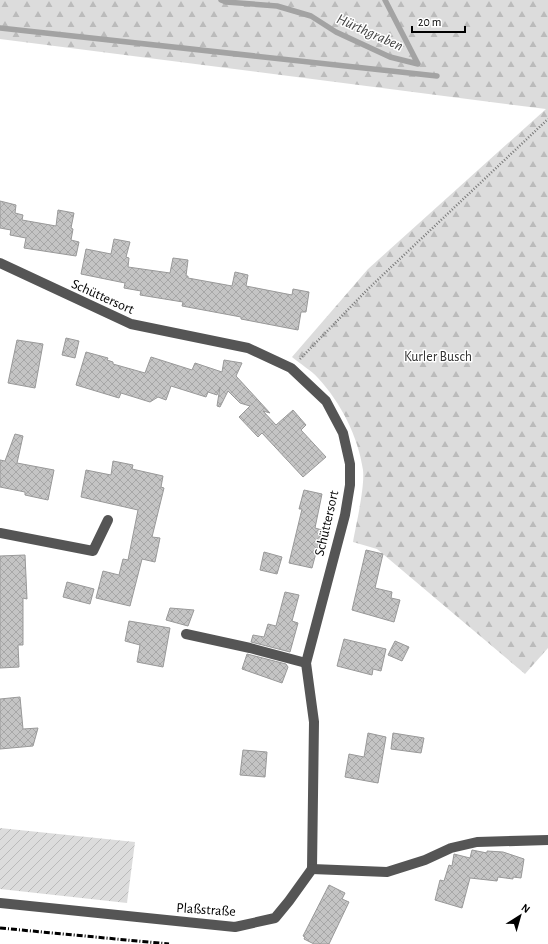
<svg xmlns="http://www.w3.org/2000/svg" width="548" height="944" viewBox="0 0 548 944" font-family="'Alegreya Sans',sans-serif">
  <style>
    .forest { fill: url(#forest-firs) }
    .garden { fill: url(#garden-furrows) }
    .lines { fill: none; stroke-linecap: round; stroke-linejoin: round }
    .stream { stroke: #a3a3a3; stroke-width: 5.5 }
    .building { fill: url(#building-cross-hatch); stroke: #999 }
    .path { stroke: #777; stroke-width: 2.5; stroke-dasharray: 1 2; stroke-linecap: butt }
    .minor { stroke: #555; stroke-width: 10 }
    .rail { stroke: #000; stroke-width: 3; stroke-dasharray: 6 2 1 2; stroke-linecap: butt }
    .labels { text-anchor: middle; stroke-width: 3; stroke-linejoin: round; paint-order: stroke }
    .street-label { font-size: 14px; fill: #000; stroke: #fff }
    .park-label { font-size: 14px; fill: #333; stroke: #fff }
    .water-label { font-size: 15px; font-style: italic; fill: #444; stroke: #fff }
  </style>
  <defs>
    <pattern id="forest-firs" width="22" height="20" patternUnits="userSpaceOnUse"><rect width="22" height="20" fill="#dcdcdc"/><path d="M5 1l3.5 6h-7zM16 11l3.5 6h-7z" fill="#bbb"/></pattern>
    <pattern id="garden-furrows" width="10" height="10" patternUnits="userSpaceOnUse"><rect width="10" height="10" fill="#dcdcdc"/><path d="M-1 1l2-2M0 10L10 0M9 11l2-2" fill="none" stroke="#bbb"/></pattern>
    <pattern id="building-cross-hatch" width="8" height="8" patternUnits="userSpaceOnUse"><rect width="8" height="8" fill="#c4c4c4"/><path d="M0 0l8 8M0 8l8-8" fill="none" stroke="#a7a7a7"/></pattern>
  </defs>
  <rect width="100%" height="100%" fill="#fff"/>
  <path class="forest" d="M0 0H548V648L525 674 377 549 353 542C356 525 365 487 363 470 358 436 341 403 318 378 311 370 300 364 292 357L368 269 546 109 0 39Z"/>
  <polygon class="garden" points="0,828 135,842 127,903 0,889"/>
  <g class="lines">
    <g class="stream">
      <polyline points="221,0 226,2 277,6 311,16 336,32 390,57 418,64 385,0"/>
      <polyline points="0,28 437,76"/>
    </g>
  </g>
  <g class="building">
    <polygon points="0,201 16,205 15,213 23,215 22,220 56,226 58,210 74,213 71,228 73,229 71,240 79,242 76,256 24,248 26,238 10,235 11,230 0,228"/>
    <polygon points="114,239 130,242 126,257 129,258 128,267 170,273 173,258 188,260 186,276 188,276 188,278 232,286 235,272 248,275 246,286 292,295 293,289 309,292 306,312 301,312 298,330 241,319 241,317 182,306 183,302 140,295 141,291 124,288 125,283 81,274 86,249 111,254"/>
    <polygon points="66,338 79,341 75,358 62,355"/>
    <polygon points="17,340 43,344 35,388 8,383"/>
    <polygon points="86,352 108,358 107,360 113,362 113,364 145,373 151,357 192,370 195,363 222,372 224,360 242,363 236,376 270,413 263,411 276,425 293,410 306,425 301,430 326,457 303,477 262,433 258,437 239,417 250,406 240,403 228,391 220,407 217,406 220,387 217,395 208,392 206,397 171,386 166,400 158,397 150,402 121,393 119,398 76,385"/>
    <polygon points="15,434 23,436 17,463 54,470 48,500 25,495 25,492 0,487 0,460 5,461"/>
    <polygon points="113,461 133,465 132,469 163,476 161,487 164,488 152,537 160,538 155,562 142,559 130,606 96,598 103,571 119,575 123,559 128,560 138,510 81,497 86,470 111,475"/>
    <polygon points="304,490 322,494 315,528 322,530 312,568 289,563 302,509 299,509"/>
    <polygon points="366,550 383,554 375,588 392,592 391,598 400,600 394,622 352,610"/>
    <polygon points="264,552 282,557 277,574 260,570"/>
    <polygon points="25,555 27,599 23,598 23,645 18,645 19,667 0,668 0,556"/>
    <polygon points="67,582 94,589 90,604 63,597"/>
    <polygon points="285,592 299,595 292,621 298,623 290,652 251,642 253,635 264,637 268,624 276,626"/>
    <polygon points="170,608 194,610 188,626 166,620"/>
    <polygon points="129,621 170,628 163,667 137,662 140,645 125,641"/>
    <polygon points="344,639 386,649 381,671 373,669 372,675 337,666"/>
    <polygon points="395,641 409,647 402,661 388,655"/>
    <polygon points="247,654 286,664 288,667 282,683 242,669"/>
    <polygon points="20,697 23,729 38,728 33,746 0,749 0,699"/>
    <polygon points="368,733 386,737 378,783 345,777 349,754 364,757"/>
    <polygon points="393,733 424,738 421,753 391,749"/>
    <polygon points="243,750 267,752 265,777 240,775"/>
    <polygon points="472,850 487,853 487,851 503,852 524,859 521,878 513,877 513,879 498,877 497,881 470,878 462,908 435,900 440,880 444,881 449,865 452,866 454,854 470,858"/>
    <polygon points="329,885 345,893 342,899 349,902 329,944 314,944 304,939 305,937 303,936"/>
  </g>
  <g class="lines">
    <polyline class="path" points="300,359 368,289 548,119"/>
    <g class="minor">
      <polyline points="0,263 131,324 248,348 291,368 326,401 343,433 350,464 350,485 345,515 306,663 314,722 312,869"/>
      <polyline points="0,533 93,551 108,520"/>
      <polyline points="186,634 250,648 306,663"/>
      <polyline points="312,869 387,872 425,860 451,848 477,842 548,840"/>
      <polyline points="0,903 235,927 275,918 289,901 312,869"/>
    </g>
    <polyline class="rail" points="0,928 169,944"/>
  </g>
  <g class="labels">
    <g class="street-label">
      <text transform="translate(103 296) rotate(24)" y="5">Schüttersort</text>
      <text transform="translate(326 523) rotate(-77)" y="5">Schüttersort</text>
      <text transform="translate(206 909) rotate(4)" y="5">Plaßstraße</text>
    </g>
    <g class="park-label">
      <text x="438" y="361">Kurler Busch</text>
    </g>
    <g class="water-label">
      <text transform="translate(370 32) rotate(24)" y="5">Hürthgraben</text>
    </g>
  </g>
  <g transform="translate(520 916) rotate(37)" stroke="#ffffff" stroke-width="3" paint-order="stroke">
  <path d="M0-3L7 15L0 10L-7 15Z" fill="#000000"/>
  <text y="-6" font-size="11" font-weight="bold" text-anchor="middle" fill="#000000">N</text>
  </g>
  <path d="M412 26v6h53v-6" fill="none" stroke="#000000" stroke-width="2"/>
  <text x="418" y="26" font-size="12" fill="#000000" stroke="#ffffff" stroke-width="3" paint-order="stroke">20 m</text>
</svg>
